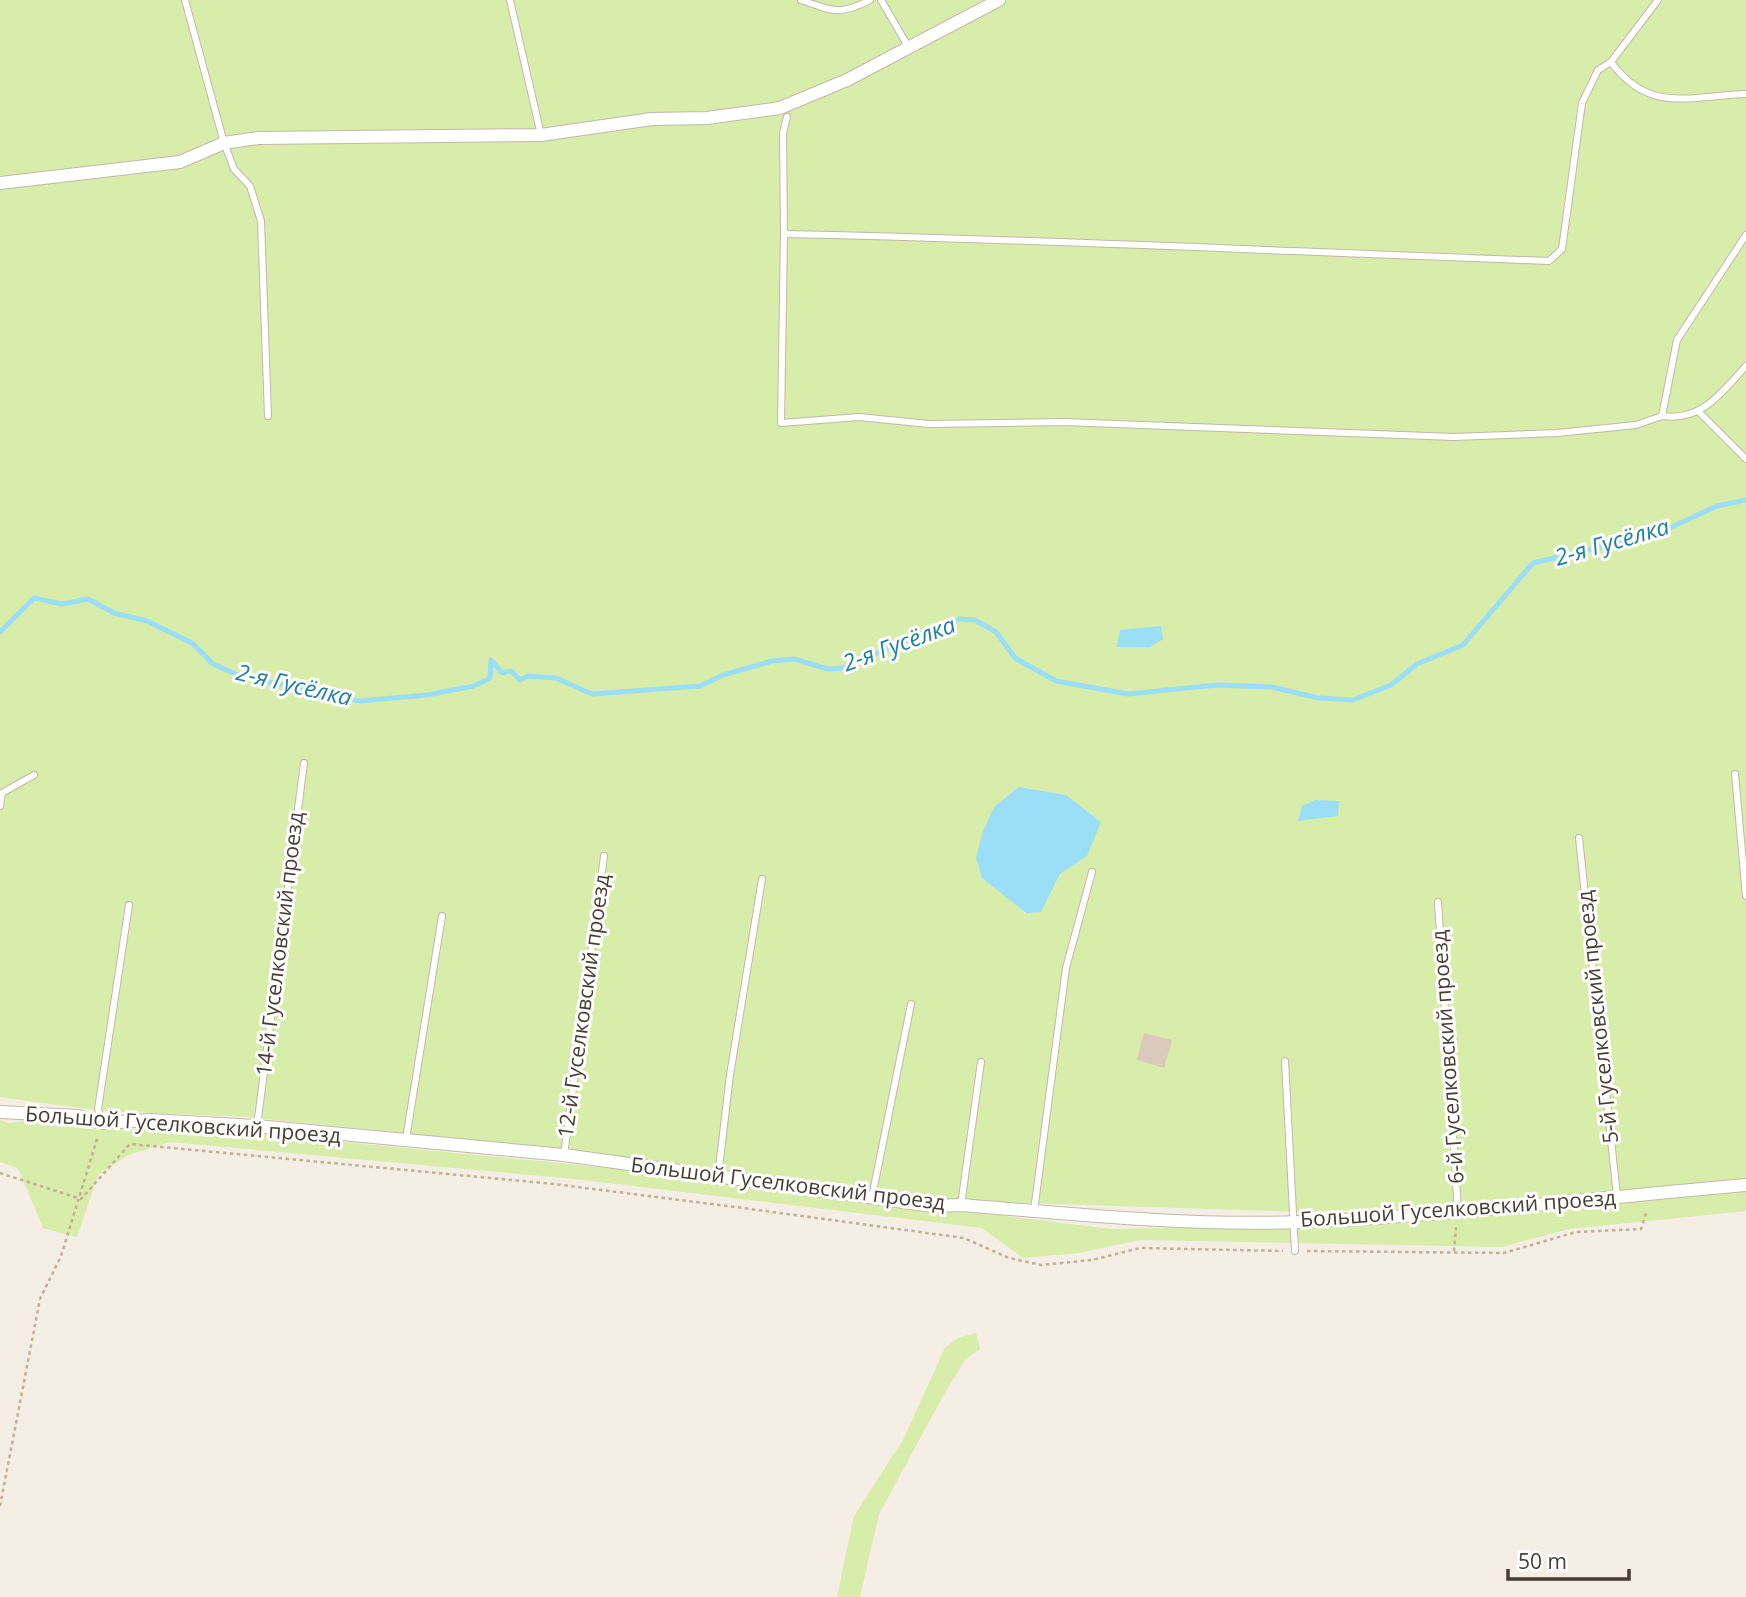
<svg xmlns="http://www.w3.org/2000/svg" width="1746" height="1597" viewBox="0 0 1746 1597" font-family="'Open Sans',sans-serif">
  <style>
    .green { fill: #d7eda9; fill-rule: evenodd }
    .water { fill: #9bdef7 }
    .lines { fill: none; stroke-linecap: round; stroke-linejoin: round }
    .stream { stroke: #9bdef7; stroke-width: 5 }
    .building { fill: #dacabc }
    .lane-casing { stroke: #c4b7aa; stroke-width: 8 }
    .street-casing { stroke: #c4b7aa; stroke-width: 14 }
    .path { stroke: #c4ae96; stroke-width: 2.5; stroke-dasharray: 3.5 3.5; stroke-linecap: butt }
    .lane { stroke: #fff; stroke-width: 6 }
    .street { stroke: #fff; stroke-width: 12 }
    .labels { text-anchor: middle; stroke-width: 6; stroke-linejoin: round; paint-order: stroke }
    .street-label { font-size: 21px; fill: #473d34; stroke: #fff }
    .water-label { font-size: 23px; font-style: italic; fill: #1f7ea4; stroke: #fff }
  </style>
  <rect width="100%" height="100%" fill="#f4eee5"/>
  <g class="green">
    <path d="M0 0H1746V1180L1451 1207 1301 1212 936 1200 549 1148 246 1117 102 1111 0 1097ZM1019 787 1065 795 1092 815 1087 856 1060 874 1041 912 1025 913 1001 892 995 806Z"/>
    <polygon points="0,1120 8,1123 35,1120 94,1127 260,1134 641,1171 1112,1229 1270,1226 1746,1190 1746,1211 1569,1229 1502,1247 1140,1240 1079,1253 1023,1258 982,1228 575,1179 170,1142 128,1155 98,1175 77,1237 43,1228 18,1168 0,1162"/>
    <polygon points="976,1333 980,1349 965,1360 943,1396 879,1514 860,1597 837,1597 854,1516 903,1440 945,1348 958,1338"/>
  </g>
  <g class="water">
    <polygon points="1161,626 1163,639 1150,647 1117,647 1120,630"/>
    <polygon points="1019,787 1066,795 1101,822 1087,856 1060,874 1041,912 1026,913 982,878 976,858 983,831 995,806"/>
    <polygon points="1315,800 1339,801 1338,816 1298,821 1302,806"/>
  </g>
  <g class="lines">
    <polyline class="stream" points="0,632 34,598 62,604 88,599 114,613 147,621 192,643 213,664 240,676 360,701 427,695 474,686 490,678 491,660 502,673 511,671 520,680 528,676 556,678 592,694 700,686 723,675 772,661 794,659 828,669 842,668 959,619 975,620 996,632 1015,658 1056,681 1128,694 1217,685 1272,687 1318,698 1353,700 1391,685 1417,664 1463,645 1533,563 1656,534 1717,506 1746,500"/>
  </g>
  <polygon class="building" points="1144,1033 1172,1040 1164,1068 1137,1060"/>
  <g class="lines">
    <defs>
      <g id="lane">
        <polyline points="185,0 224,143 234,169 250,186 261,221 268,416"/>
        <polyline points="510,0 541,135"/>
        <path d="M801 0C833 11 839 16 870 0"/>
        <polyline points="881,0 909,48"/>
        <path d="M1658 0 1611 62 1598 70 1582 103 1562 249 1549 261C1294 252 1039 239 784 234L781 423 859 417 929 424 1064 422 1454 437 1557 433 1636 425 1662 416"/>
        <path d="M1611 62C1649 114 1689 96 1746 94"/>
        <polyline points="784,234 783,133 787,117"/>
        <path d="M1746 235 1677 340 1662 416C1702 422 1722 392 1746 366"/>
        <polyline points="1699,412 1746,459"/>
        <polyline points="1735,774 1746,896"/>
        <polyline points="0,806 2,793 34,775"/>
        <polyline points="1579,838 1617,1196"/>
        <polyline points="1438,902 1458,1211"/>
        <polyline points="1285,1061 1295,1251"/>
        <polyline points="102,1123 98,1109 129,905"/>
        <polyline points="257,1126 304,763"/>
        <polyline points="406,1139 442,916"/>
        <polyline points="564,1155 604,856"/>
        <polyline points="718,1176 730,1075 762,879"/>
        <polyline points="872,1197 911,1004"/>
        <polyline points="961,1205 981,1062"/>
        <polyline points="1034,1211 1066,968 1092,872"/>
      </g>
      <g id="street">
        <polyline points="0,183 180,162 224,143 258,138 541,135 652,119 707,118 780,108 847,80 999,0"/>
        <path d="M0 1112 78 1116 102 1123 150 1120 257 1126 564 1155 933 1206 961 1205C1072 1214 1186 1226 1298 1222 1448 1216 1597 1198 1746 1185"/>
      </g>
    </defs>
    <use href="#lane" class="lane-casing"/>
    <use href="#street" class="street-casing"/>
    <g class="path">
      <polyline points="0,1173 81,1199 130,1144 554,1184 743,1208 964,1238 1009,1258 1041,1265 1092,1260 1140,1248 1283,1251"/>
      <polyline points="1307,1251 1504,1253 1576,1232 1641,1229 1647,1210"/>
      <polyline points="1454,1251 1456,1227"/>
      <polyline points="0,1506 40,1299 61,1256 98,1136"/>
    </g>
    <use href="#lane" class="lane"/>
    <use href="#street" class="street"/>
  </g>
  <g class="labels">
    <g class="street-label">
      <text transform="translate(280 944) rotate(-83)" y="7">14-й Гуселковский проезд</text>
      <text transform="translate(584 1006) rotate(-82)" y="7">12-й Гуселковский проезд</text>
      <text transform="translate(1598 1017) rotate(-96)" y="7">5-й Гуселковский проезд</text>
      <text transform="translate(1448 1057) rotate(-94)" y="7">6-й Гуселковский проезд</text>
      <text transform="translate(183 1125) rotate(4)" y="7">Большой Гуселковский проезд</text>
      <text transform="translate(788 1184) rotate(7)" y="7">Большой Гуселковский проезд</text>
      <text transform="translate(1458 1209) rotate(-4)" y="7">Большой Гуселковский проезд</text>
    </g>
    <g class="water-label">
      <text transform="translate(1612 542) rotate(-16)" y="8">2-я Гусёлка</text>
      <text transform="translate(899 644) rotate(-20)" y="8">2-я Гусёлка</text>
      <text transform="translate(294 685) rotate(13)" y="8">2-я Гусёлка</text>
    </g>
  </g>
  <path d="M1508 1569v10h121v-10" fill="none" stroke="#473d34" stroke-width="3.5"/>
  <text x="1518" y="1569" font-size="21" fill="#473d34" stroke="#ffffff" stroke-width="5" paint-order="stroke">50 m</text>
</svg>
